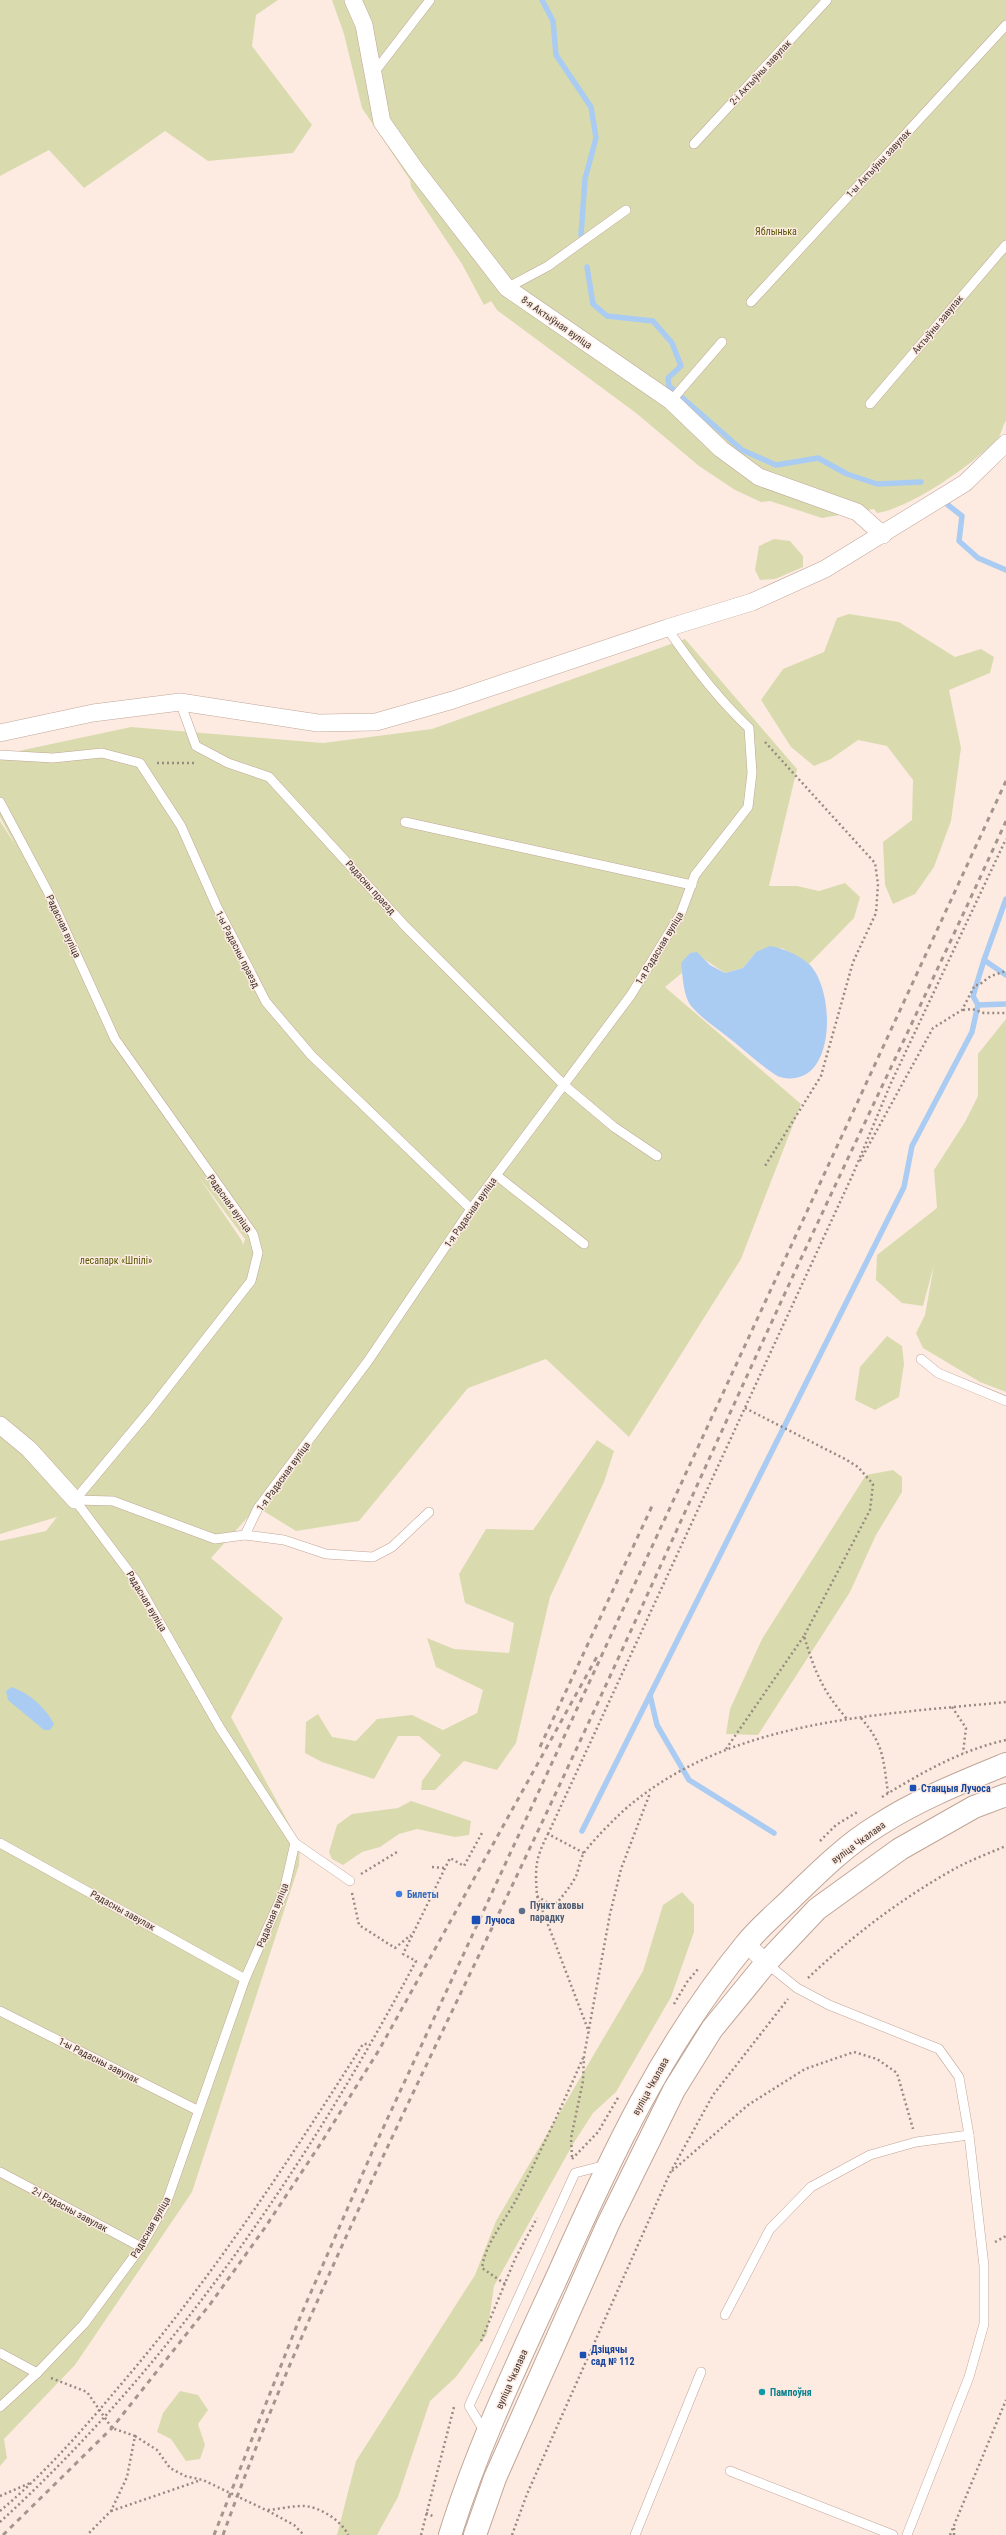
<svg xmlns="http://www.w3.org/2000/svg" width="1006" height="2535" viewBox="0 0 1006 2535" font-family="'Roboto Condensed',sans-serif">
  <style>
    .green { fill: #d9dbaf; fill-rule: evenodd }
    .water { fill: #aaccf3 }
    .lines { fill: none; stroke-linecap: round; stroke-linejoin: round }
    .stream { stroke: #aaccf3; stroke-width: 5.5 }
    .service-casing { stroke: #c0a596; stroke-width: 10 }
    .minor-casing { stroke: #c0a596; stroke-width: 18 }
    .secondary-casing { stroke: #c0a596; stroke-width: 24 }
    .path { stroke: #988a82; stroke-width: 2.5; stroke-dasharray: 2 3; stroke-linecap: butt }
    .service { stroke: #fff; stroke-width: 9 }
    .minor { stroke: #fff; stroke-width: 17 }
    .secondary { stroke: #fff; stroke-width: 22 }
    .rail { stroke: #a4968d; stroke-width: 3; stroke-dasharray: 5 5; stroke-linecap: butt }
    .transit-dot { fill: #1a4fb4; stroke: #fdebe2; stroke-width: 1.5 }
    .shop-dot { fill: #3f7fe0; stroke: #fdebe2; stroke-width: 1.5 }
    .service-dot { fill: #5c6f8a; stroke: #fdebe2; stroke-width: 1.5 }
    .culture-dot { fill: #0f9aa8; stroke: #fdebe2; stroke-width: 1.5 }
    .labels { text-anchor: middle; stroke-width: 3; stroke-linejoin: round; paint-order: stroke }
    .street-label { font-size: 10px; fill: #41362f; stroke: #fdebe2 }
    .park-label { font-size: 10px; fill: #555600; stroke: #fdebe2 }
    .transit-label { font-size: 10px; font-weight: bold; fill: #164399; stroke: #fdebe2; text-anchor: start }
    .shop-label { font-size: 10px; font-weight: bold; fill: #366cbe; stroke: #fdebe2; text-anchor: start }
    .service-label { font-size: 10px; font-weight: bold; fill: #4e5e75; stroke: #fdebe2; text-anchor: start }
    .culture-label { font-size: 10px; font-weight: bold; fill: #0d838f; stroke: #fdebe2; text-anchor: start }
  </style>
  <rect width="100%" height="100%" fill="#fdebe2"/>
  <g class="green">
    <polygon points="0,0 278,0 256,15 252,46 312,125 293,153 208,161 165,131 84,188 49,150 0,176"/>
    <path d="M332 0H1006V421C1002 426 1002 433 998 438 974 464 911 508 877 513L874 509 822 518 770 501 761 502 735 490 699 466 636 413 497 310 491 301 484 305 462 264 411 187 410 180 362 108 344 34Z"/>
    <polygon points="774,539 790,541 803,556 803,567 775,579 760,580 755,570 759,546"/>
    <polygon points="849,614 899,622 955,657 981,649 994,657 990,673 949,690 961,748 951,821 934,867 915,894 893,904 885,885 883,842 912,820 913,780 887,746 858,740 831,759 814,766 791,747 761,700 783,669 824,652 837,618"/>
    <path d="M685 639 797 769 769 886H797L819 891 845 883 860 897 854 918 809 964 782 948 756 952 743 968 725 973 701 957 665 987 801 1104 741 1259 629 1437 546 1359 468 1388 359 1521 296 1531 257 1507 211 1558 283 1618 231 1717 300 1844 299 1865 192 2192 75 2365 4 2439 7 2458 0 2466V1541L46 1531 57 1517 0 1534V821L16 846 0 817V755L131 727 323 743 432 729ZM199 1177 245 1239 243 1245 242 1241Z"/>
    <polygon points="1006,1019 1006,1392 980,1382 923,1348 916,1333 925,1315 934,1265 923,1306 902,1303 876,1280 877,1255 937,1208 934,1170 965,1122 978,1096 978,1054"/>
    <polygon points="887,1336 902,1346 904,1364 899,1397 875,1410 855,1400 860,1367"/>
    <polygon points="597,1440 614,1451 604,1482 550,1597 516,1743 497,1770 464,1761 435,1790 421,1790 422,1781 441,1755 419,1736 398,1736 374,1779 322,1762 305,1753 306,1722 318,1714 332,1737 356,1741 377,1719 412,1715 443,1730 477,1713 483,1690 436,1667 427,1638 454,1649 509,1653 514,1623 465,1603 459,1574 486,1529 533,1530"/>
    <polygon points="893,1470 902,1477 902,1492 876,1535 850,1592 758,1735 726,1734 730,1709 762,1639 866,1475"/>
    <polygon points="411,1801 471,1821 469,1835 455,1837 417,1829 399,1834 380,1847 362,1852 343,1865 332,1859 329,1852 337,1825 352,1814 398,1808"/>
    <polygon points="682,1892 694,1905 694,1932 671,1997 616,2092 593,2113 573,2144 494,2286 487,2334 456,2377 430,2401 398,2497 377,2535 337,2535 356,2461 475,2275 496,2221 643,1971 663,1905"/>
    <polygon points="180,2391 198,2395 208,2410 198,2424 205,2445 200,2459 186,2461 171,2439 157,2432 163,2413"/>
  </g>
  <g class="water">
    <path d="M770 946C783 948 799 955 809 964 837 991 836 1092 780 1077 771 1074 743 1049 734 1042 721 1031 703 1020 692 1007 683 997 683 976 681 963L690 953 697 952 710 965 725 973 743 968 756 952Z"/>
    <path d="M12 1687C30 1694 45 1707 54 1724L50 1730H44L8 1700 6 1691Z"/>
  </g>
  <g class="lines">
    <g class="stream">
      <polyline points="542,0 553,21 556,55 591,107 596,138 585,179 581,235"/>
      <polyline points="587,267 593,304 607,316 653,321 672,343 681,366 668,378 669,386 742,450 776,465 818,458 847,474 877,484 921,482"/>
      <polyline points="948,505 962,516 959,541 978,558 1006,570"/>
      <polyline points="984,960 1006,975"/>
      <polyline points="978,1005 1006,1004"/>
      <polyline points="650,1695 657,1725 689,1780 774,1833"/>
      <polyline points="582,1831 904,1187 912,1146 972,1032 978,1005 973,996 984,960 1006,899"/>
    </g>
    <defs>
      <g id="service">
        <polyline points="373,74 430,0"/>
        <polyline points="694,144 827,0"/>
        <polyline points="507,288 548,266 626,210"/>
        <polyline points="751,302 1006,25"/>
        <polyline points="671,401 722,342"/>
        <polyline points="870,404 1006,245"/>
        <polyline points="180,702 196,746 228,763 269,777 405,926 564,1085 614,1127 657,1156"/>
        <polyline points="0,755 53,758 102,753 140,763 181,826 217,907 266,1002 311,1055 471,1209"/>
        <polyline points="0,802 48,892 115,1039 253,1234 258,1253 251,1281 150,1410 75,1500 136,1581 220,1728 295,1843 284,1891 245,1979 167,2201 141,2247 84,2324 37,2373 0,2407"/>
        <polyline points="405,822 692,885"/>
        <polyline points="496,1175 584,1244"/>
        <polyline points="921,1359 938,1373 1006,1401"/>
        <path d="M75 1500 113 1501 215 1539 245 1535 258 1508 368 1361 471 1209 631 995 681 913 695 875 748 807 752 773 749 728C717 698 692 665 667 628"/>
        <polyline points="245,1535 284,1540 326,1554 373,1557 392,1547 429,1512"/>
        <polyline points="0,1843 245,1979"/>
        <polyline points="295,1843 350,1881"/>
        <polyline points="766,1963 797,1988 829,2005 939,2049 959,2077 969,2135 984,2266 984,2324 969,2377 907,2535"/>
        <polyline points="0,2011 197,2110"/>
        <polyline points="0,2172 141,2247"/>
        <polyline points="725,2315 770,2229 811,2187 870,2155 916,2142 969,2135"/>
        <polyline points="0,2353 37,2373"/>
        <polyline points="486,2434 469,2406 575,2173 606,2165"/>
        <polyline points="730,2471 893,2535"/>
        <polyline points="635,2535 701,2372"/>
      </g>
      <g id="minor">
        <polyline points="353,0 364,25 382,122 415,169 507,288 671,401 721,449 759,477 857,512 883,535"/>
        <polyline points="0,733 93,713 180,702 318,723 376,722 453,700 667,628 752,602 825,569 965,483 1006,443"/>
        <polyline points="0,1425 29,1449 75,1500"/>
        <polyline points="746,1943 766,1963"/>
      </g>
      <g id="secondary">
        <path d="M450 2535C478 2445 519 2360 558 2275 611 2156 662 2046 745 1945 759 1927 778 1912 794 1896 820 1871 846 1845 877 1826 917 1800 962 1782 1006 1764"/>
        <polyline points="475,2535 495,2478 608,2224 674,2090 712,2029 766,1963 817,1909 900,1849 974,1807 1006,1795"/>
      </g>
    </defs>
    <use href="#service" class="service-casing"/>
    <use href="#minor" class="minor-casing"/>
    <use href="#secondary" class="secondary-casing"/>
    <g class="path">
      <polyline points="765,742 875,863 878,884 876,913 853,962 821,1076 765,1166"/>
      <polyline points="157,763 196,763"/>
      <polyline points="963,1010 972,1009 984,1013 1006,1013"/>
      <polyline points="860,1161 933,1028 962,1010 975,985 979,985 991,976 1006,971"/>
      <path d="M745 1408 845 1459 858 1467 873 1484 870 1510 804 1636C815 1672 822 1690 847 1719"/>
      <polyline points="952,1707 966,1728 963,1753"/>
      <path d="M861 1718C884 1745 883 1758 888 1793"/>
      <polyline points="726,1749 804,1636"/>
      <path d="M882 1797C921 1773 961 1750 1006 1740"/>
      <polyline points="548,1834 853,1174 891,1083 1006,839"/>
      <polyline points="820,1841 836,1825 859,1811"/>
      <path d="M584 1853 548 1834C535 1859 535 1868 537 1896L589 2032"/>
      <polyline points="432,1867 445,1868"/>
      <polyline points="361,1874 397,1852"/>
      <polyline points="352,1893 359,1925 395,1948 411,1935"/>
      <path d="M537 1896 548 1903H557C564 1894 571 1886 576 1876 579 1869 580 1859 584 1853 591 1842 619 1814 630 1805 734 1719 878 1715 1006 1702"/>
      <path d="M808 1978C852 1936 902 1898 956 1868 971 1860 989 1853 1006 1846"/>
      <polyline points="674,2004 687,1982 698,1969"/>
      <polyline points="572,2157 571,2138 583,2081 584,2056 610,1914 621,1869 650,1793"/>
      <polyline points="572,2159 598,2132 619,2096"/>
      <polyline points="672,2171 748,2105 805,2069 854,2052 877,2059 897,2073 913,2129"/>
      <polyline points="995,2242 1006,2236"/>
      <path d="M505 2284 482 2268C485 2244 504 2222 516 2200 540 2153 562 2106 583 2058"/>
      <polyline points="481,2341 515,2259 537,2218"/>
      <polyline points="51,2378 87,2392 112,2428 135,2436 127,2477 111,2511 87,2535"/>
      <polyline points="135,2436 157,2450 170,2468 185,2476 203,2480 268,2511 294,2525 304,2535"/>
      <polyline points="0,2496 30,2483"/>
      <path d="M268 2510C279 2509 291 2506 303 2506 319 2506 342 2521 348 2535"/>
      <path d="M0 2511C43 2475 81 2432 117 2389 210 2281 287 2164 363 2044H370"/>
      <polyline points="111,2511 201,2480"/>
      <polyline points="426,2513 435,2517"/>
      <path d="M0 2522C171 2366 308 2165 416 1961L403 1954 450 1858 464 1866 483 1831"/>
      <polyline points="954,2528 954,2535"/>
      <polyline points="421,2535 454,2407"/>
      <polyline points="512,2535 527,2494 670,2173 713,2095 788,1999"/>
      <polyline points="950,2535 1006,2400"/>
    </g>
    <use href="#service" class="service"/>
    <use href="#minor" class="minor"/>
    <use href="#secondary" class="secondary"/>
    <g class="rail">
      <polyline points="540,1747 653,1504"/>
      <polyline points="3,2535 112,2428 211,2303 264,2229 321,2143 379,2050 599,1653"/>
      <polyline points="214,2535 301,2315 373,2150 1006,781"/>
      <path d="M223 2535C308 2300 422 2077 528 1852 623 1652 712 1450 805 1250 872 1106 941 964 1006 821"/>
    </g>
  </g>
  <g class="transit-dot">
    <rect x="909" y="1784" width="8" height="8" rx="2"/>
    <rect x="471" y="1915" width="10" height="10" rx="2"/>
    <rect x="579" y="2351" width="8" height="8" rx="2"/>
  </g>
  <circle class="shop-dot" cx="399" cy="1894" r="4"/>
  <circle class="service-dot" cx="522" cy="1911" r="4"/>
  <circle class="culture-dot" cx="762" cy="2392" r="4"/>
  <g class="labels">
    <g class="street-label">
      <text transform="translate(760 72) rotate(-47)" y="4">2-і Актыўны завулак</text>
      <text transform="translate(878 163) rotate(-47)" y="4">1-ы Актыўны завулак</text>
      <text transform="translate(557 322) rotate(35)" y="4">8-я Актыўная вуліца</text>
      <text transform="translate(937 324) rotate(-50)" y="4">Актыўны завулак</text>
      <text transform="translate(371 887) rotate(48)" y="4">Радасны праезд</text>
      <text transform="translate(64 926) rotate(65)" y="4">Радасная вуліца</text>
      <text transform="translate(659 948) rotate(-59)" y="4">1-я Радасная вуліца</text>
      <text transform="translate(238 949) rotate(63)" y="4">1-ы Радасны праезд</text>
      <text transform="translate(230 1203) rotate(54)" y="4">Радасная вуліца</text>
      <text transform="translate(470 1212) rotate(-55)" y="4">1-я Радасная вуліца</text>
      <text transform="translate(283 1476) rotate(-54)" y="4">1-я Радасная вуліца</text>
      <text transform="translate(147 1601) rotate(59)" y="4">Радасная вуліца</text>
      <text transform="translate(858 1842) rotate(-36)" y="4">вуліца Чкалава</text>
      <text transform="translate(123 1910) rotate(29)" y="4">Радасны завулак</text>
      <text transform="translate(272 1915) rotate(-68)" y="4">Радасная вуліца</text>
      <text transform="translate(99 2060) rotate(27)" y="4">1-ы Радасны завулак</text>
      <text transform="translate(650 2086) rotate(-61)" y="4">вуліца Чкалава</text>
      <text transform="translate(70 2209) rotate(28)" y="4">2-і Радасны завулак</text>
      <text transform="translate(150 2227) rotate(-60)" y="4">Радасная вуліца</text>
      <text transform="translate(511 2379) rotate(-66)" y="4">вуліца Чкалава</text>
    </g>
    <g class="park-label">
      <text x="776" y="235">Яблынька</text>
      <text x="116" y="1264">лесапарк «Шпілі»</text>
    </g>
    <g class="transit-label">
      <text x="921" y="1792">Станцыя Лучоса</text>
      <text x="485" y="1924">Лучоса</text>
      <text x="591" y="2353">Дзіцячы<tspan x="591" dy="12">сад № 112</tspan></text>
    </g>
    <g class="shop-label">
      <text x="407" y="1898">Билеты</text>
    </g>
    <g class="service-label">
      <text x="530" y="1909">Пункт аховы<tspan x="530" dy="12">парадку</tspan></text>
    </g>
    <g class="culture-label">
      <text x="770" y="2396">Пампоўня</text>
    </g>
  </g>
</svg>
